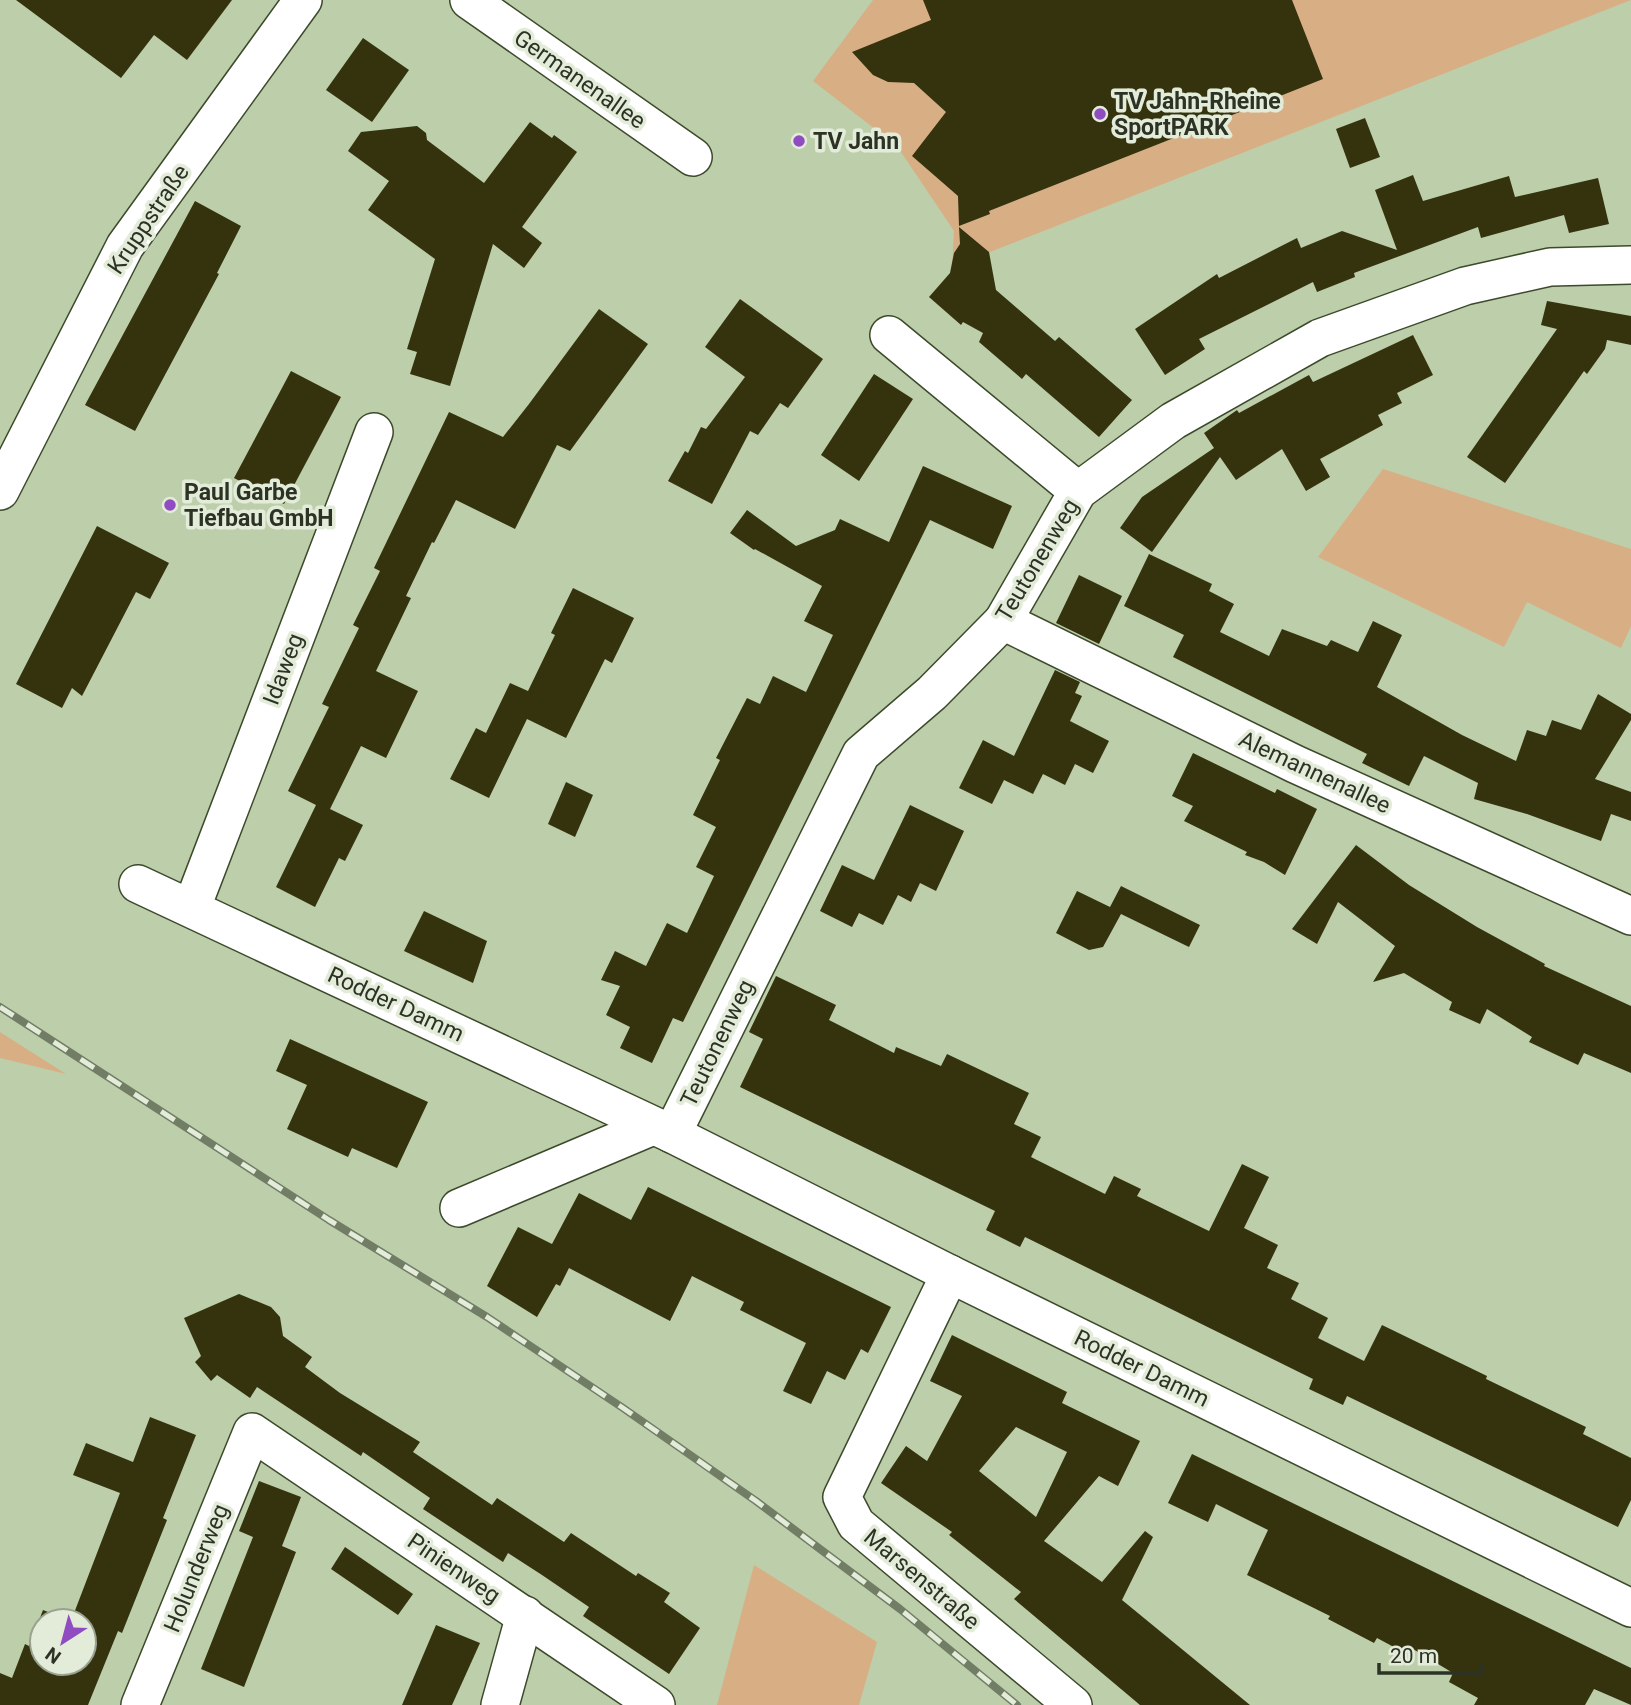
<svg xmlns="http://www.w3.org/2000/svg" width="1631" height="1705" viewBox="0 0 1631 1705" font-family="Roboto,sans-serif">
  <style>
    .green { fill: #d8af85 }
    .building { fill: #34330e; fill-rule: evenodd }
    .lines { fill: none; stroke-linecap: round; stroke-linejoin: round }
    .minor-casing { stroke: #3c4a2b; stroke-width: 40 }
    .minor { stroke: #fff; stroke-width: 37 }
    .rail-casing { stroke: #717d64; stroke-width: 8 }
    .rail { stroke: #e3ebd9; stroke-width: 5; stroke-dasharray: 16; stroke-linecap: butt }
    .poi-dot { fill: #904dc2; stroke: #e3ebd9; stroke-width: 2.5 }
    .labels { text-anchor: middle; stroke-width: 7; stroke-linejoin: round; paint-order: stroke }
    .street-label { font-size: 23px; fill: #2c3325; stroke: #e3ebd9 }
    .poi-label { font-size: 23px; font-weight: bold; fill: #2c3325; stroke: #e3ebd9; text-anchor: start }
  </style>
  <rect width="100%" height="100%" fill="#bdceaa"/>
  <g class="green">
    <polygon points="873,0 1631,0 952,267 954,231 897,146 813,81"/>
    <polygon points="1383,469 1631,549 1631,626 1621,648 1527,602 1504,647 1318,557"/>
    <polygon points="0,1032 66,1074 0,1058"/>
    <polygon points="754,1565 877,1642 859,1705 717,1705"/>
  </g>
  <g class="building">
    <polygon points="16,0 232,0 187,60 154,35 121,78"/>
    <polygon points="923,0 1292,0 1323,79 989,211 990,214 959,226 958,196 912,156 946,112 914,83 888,82 873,75 852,52 931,20"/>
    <polygon points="363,38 409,70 372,122 326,90"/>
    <polygon points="1365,118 1380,157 1350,168 1336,129"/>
    <polygon points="530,122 552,138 554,135 577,152 522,227 542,243 524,268 493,244 450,386 410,374 417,352 407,349 435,259 368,210 389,181 348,151 361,132 417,126 426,133 427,140 484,183"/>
    <polygon points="1413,175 1423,201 1509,176 1515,197 1598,178 1609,224 1569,233 1564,215 1481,238 1478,227 1354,273 1355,277 1317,292 1313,282 1199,339 1205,349 1165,375 1135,329 1217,274 1219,278 1297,238 1301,248 1342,231 1397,250 1375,190"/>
    <polygon points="195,201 241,226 217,273 219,274 135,431 85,405"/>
    <polygon points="959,227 989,252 996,290 1055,341 1059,337 1132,400 1099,437 1026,374 1022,379 979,342 983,333 963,322 961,325 929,297 950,273 954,253 960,244"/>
    <polygon points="740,299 823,359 788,408 780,403 758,435 750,431 712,504 668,481 685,451 688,453 701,427 706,429 745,377 705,347"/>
    <polygon points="1547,301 1631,316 1631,345 1607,340 1605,349 1587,374 1584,371 1505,483 1467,457 1557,329 1541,325"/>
    <polygon points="599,309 648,344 570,451 557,445 515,529 456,500 434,543 432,542 406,596 411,598 376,671 418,691 386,758 361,746 330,809 363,825 345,861 339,858 315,907 276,887 316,805 288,791 329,707 322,704 359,628 353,625 380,571 374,568 449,412 503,437 529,404"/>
    <polygon points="1413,335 1433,375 1397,393 1402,403 1378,415 1383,425 1320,459 1330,477 1306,491 1282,449 1236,480 1220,457 1152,552 1120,528 1142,497 1214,448 1204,433 1237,410 1239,413 1309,375 1313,382"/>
    <polygon points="291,371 341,397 284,504 234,478"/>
    <polygon points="874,374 913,399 859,481 821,455"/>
    <polygon points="923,466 1012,506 993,549 930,520 683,1022 673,1018 652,1063 620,1048 630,1027 606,1015 620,986 601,980 615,951 646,966 667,923 687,933 714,876 696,867 716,827 693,815 720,760 716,758 747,698 760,704 773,676 806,692 833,635 804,621 822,586 755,549 754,550 730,533 747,510 796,546 835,530 840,519 889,542"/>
    <polygon points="97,526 169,563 150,599 136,592 82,696 72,688 62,708 16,684"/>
    <polygon points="1149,554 1212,584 1209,591 1234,604 1220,632 1269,656 1282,629 1327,646 1331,640 1358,652 1373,621 1402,635 1377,687 1462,735 1516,761 1527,730 1546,736 1552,720 1581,730 1598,694 1631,714 1631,720 1595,779 1631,792 1631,821 1611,814 1601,841 1527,814 1474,799 1478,783 1424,756 1409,786 1362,763 1367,754 1173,657 1184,635 1124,606"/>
    <polygon points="1079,575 1122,596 1099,644 1056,623"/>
    <polygon points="573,588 634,618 612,663 605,659 566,738 527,719 489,798 450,779 476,728 486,733 510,683 528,691 555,635 551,633"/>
    <polygon points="1055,670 1080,682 1075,693 1082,696 1070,721 1109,741 1093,773 1075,764 1065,785 1043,774 1033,794 1004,780 992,804 959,788 983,740 1014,756"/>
    <polygon points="1193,753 1275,793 1277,789 1317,809 1285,875 1264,862 1245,855 1247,852 1184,821 1193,806 1172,796"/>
    <polygon points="566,782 593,795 575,837 548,824"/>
    <polygon points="910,805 964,831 936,891 920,883 911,902 898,895 883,925 859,913 852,927 820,911 842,865 874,880"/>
    <polygon points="1356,845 1409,885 1477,927 1545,964 1544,966 1631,1006 1631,1073 1584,1053 1578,1065 1529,1042 1532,1037 1487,1009 1480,1024 1449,1010 1452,1002 1404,973 1373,982 1395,946 1338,902 1317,944 1292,929"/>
    <polygon points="1121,886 1200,925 1189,947 1121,914 1103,947 1089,950 1056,933 1077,891 1110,907"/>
    <polygon points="424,911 487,941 473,983 404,951"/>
    <polygon points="776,976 836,1005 829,1020 894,1053 896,1047 941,1066 947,1054 1029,1093 1014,1124 1041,1137 1031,1157 1105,1194 1114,1176 1141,1189 1137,1196 1209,1231 1242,1164 1269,1177 1244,1228 1278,1245 1267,1268 1299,1283 1291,1299 1328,1318 1318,1338 1364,1361 1382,1325 1487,1376 1486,1379 1586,1427 1583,1434 1631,1458 1631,1500 1618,1527 1347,1396 1343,1405 1309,1389 1313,1379 1025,1237 1020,1247 986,1230 995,1211 740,1087 763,1039 749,1032"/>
    <polygon points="290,1039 428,1102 397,1168 352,1148 348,1157 287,1129 307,1085 276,1071"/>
    <polygon points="648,1187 891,1307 868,1353 861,1349 845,1380 827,1371 811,1404 783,1391 806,1343 740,1310 744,1302 692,1276 670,1321 569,1268 560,1286 556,1284 537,1317 487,1286 518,1227 552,1244 579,1193 631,1220"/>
    <polygon points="239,1294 271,1307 280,1317 283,1336 312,1357 305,1367 340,1393 420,1442 413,1452 492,1505 497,1498 564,1542 571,1533 636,1576 638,1573 670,1593 664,1602 700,1628 669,1674 583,1616 589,1607 542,1575 508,1553 503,1562 423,1509 430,1498 363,1452 361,1456 257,1387 250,1398 217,1375 211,1381 195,1362 201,1356 184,1318"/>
    <path d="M952 1335 1067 1392 1062 1403 1140 1441 1118 1486 1099 1476 1044 1541 1102 1582 1145 1531 1153 1537 1122 1600 1250 1705H1140L1014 1599 1021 1592 949 1535 952 1532 881 1483 906 1446 927 1461 962 1396 930 1381ZM1016 1427 1067 1452 1036 1517 979 1471Z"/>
    <path d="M150 1417 196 1435 163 1518 167 1520 122 1633 118 1631 88 1705H0V1673L12 1678 25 1644 29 1646 43 1610 71 1621 120 1493 73 1475 86 1443 133 1462ZM42 1621H84V1663H42Z"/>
    <polygon points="1192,1454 1631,1668 1631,1705 1594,1689 1585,1705 1474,1705 1478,1698 1449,1682 1453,1673 1408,1646 1405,1653 1377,1638 1374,1643 1328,1619 1330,1616 1247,1575 1268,1530 1216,1504 1208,1522 1168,1503"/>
    <polygon points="259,1481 301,1497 282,1546 296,1552 244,1687 201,1669 253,1537 239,1531"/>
    <polygon points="345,1547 413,1594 398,1615 331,1569"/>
    <polygon points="436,1625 480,1643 452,1705 402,1705"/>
  </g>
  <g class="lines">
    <defs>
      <g id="minor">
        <polyline points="469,0 693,157"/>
        <polyline points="889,335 1078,491"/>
        <polyline points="0,491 125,246 303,0"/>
        <polyline points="1003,621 1295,764 1631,916"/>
        <polyline points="138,884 672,1134 950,1274 1631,1608"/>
        <polyline points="192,907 374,432"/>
        <polyline points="672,1134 861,754 932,693 1003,621 1078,491 1173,421 1320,338 1465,286 1550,267 1631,265"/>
        <polyline points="459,1208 653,1126"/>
        <polyline points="950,1274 842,1497 856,1524 1073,1705"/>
        <polyline points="140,1705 252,1432 656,1705"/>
        <polyline points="500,1705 525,1615"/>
      </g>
    </defs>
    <use href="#minor" class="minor-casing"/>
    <use href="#minor" class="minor"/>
    <defs>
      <polyline id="rail" points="0,1007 329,1220 487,1317 623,1408 756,1501 900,1609 1017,1705"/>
    </defs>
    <use href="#rail" class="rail-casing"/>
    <use href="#rail" class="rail"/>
  </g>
  <g class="poi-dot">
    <circle cx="1100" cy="114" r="7"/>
    <circle cx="799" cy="141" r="7"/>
    <circle cx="170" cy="505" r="7"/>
  </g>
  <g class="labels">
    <g class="street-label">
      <text transform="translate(580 79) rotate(35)" y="8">Germanenallee</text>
      <text transform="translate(148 219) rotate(-56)" y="8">Kruppstraße</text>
      <text transform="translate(1037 560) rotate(-59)" y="8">Teutonenweg</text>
      <text transform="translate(283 669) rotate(-69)" y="8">Idaweg</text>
      <text transform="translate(1315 772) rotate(25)" y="8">Alemannenallee</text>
      <text transform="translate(396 1004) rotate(25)" y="8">Rodder Damm</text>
      <text transform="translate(717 1043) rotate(-64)" y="8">Teutonenweg</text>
      <text transform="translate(1142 1368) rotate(26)" y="8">Rodder Damm</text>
      <text transform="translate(196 1568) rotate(-68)" y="8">Holunderweg</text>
      <text transform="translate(454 1568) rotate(34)" y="8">Pinienweg</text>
      <text transform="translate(922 1579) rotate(40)" y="8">Marsenstraße</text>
    </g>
    <g class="poi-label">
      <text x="1114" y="109">TV Jahn-Rheine<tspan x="1114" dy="26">SportPARK</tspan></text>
      <text x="813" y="149">TV Jahn</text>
      <text x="184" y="500">Paul Garbe<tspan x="184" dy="26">Tiefbau GmbH</tspan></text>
    </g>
  </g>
  <g transform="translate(63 1642) rotate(216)"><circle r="33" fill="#e3ebd9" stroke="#9aa191" stroke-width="2"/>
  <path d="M0-5L12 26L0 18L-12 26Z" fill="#904dc2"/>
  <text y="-10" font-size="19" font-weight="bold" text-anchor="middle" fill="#2c3325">N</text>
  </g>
  <path d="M1379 1663v10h102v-10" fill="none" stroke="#2c3325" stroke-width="3.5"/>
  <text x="1390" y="1663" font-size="21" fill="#2c3325" stroke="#e3ebd9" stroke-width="5" paint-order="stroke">20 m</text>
</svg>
